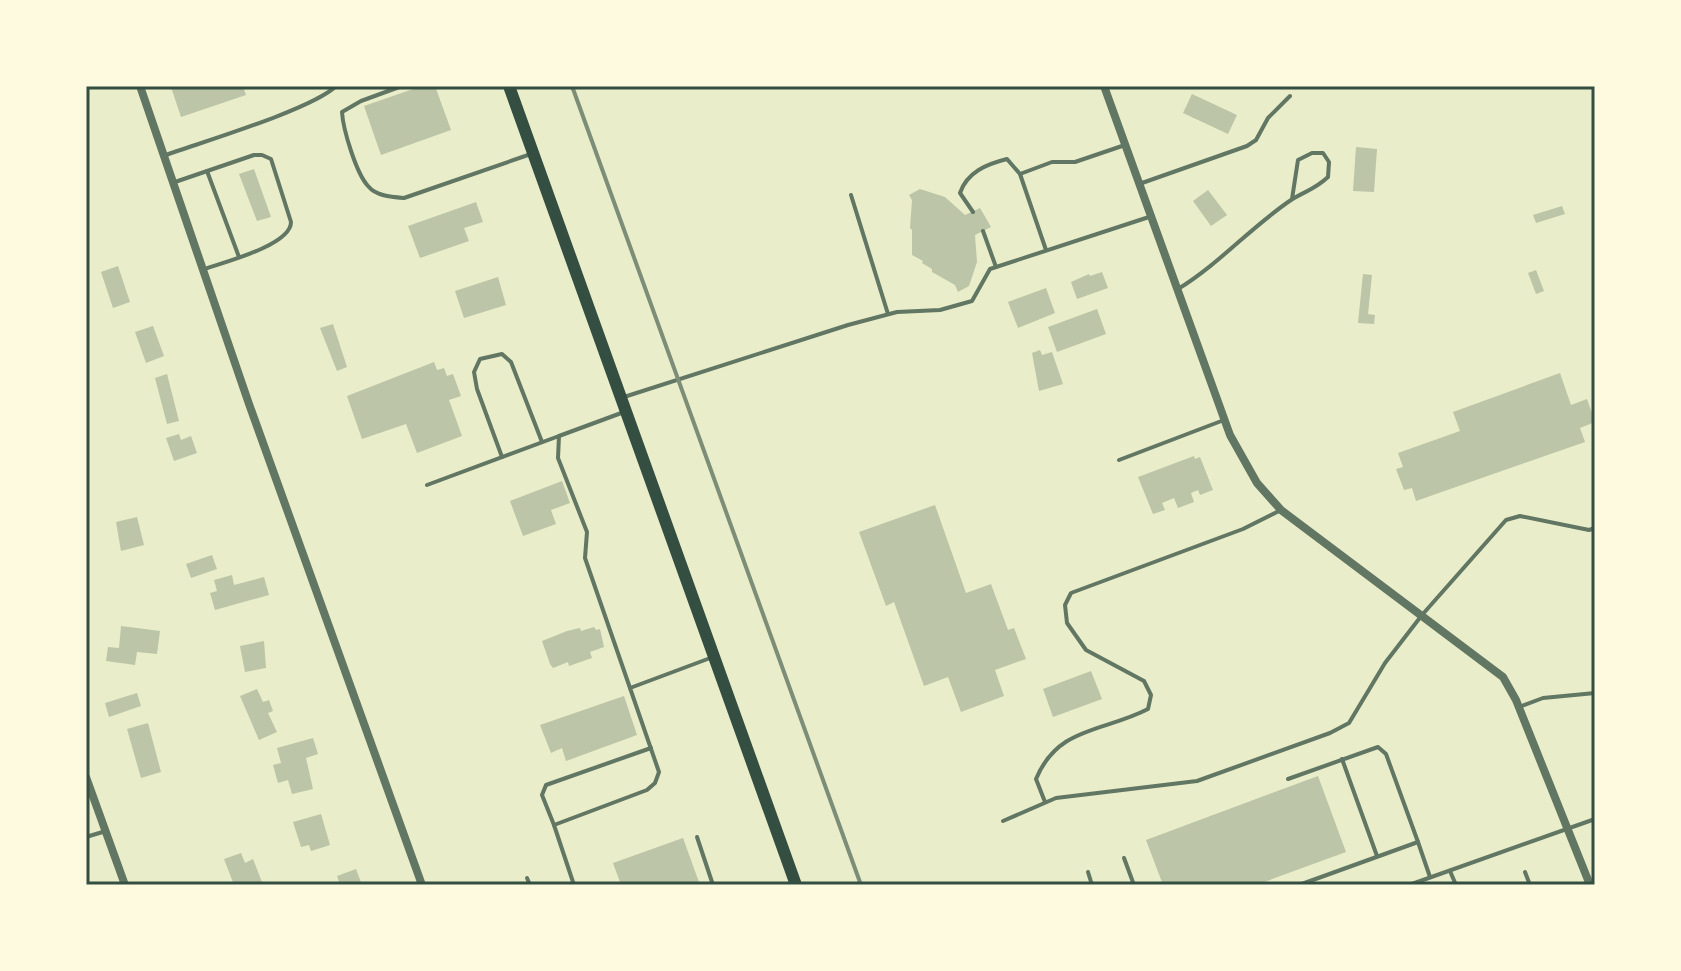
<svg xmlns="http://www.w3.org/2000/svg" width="1681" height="971" viewBox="0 0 1681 971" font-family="'Source Serif 4',serif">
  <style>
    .building { fill: #bcc5a7 }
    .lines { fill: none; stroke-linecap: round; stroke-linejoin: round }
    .service { stroke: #617663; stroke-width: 4 }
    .minor { stroke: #617663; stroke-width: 8 }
    .primary { stroke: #344e41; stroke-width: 12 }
    .rail { stroke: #7c8e77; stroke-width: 4 }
    .neatline { fill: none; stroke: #344e41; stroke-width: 3 }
  </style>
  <rect width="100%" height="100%" fill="#e9edc9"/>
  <g class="building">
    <polygon points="175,86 243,86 246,95 181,117 171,87"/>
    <polygon points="422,86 435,86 451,130 381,155 364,106"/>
    <polygon points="1192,94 1237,115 1228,134 1183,113"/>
    <polygon points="1356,147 1377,149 1374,192 1353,191"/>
    <polygon points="254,169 271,217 257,221 239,174"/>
    <polygon points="920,189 945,197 965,215 980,208 991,227 975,235 977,262 969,286 958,292 955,285 932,272 932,269 922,263 923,261 912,255 912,230 910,228 912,200 909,195"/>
    <polygon points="1208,190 1227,215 1211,226 1193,201"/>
    <polygon points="476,202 483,222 464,228 469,241 420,258 408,226"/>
    <polygon points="1562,206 1565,214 1536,223 1533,215"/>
    <polygon points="118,266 130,302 113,308 101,272"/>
    <polygon points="1536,270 1544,291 1536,294 1528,273"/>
    <polygon points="1102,272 1108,288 1077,299 1071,282 1089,274 1090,276"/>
    <polygon points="1363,274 1372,275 1368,314 1375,315 1374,324 1358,323"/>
    <polygon points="498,277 506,305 464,318 455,291"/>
    <polygon points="1046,288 1055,313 1018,328 1008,302"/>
    <polygon points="1097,309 1106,334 1057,352 1048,327"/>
    <polygon points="333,324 347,367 337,371 320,328"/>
    <polygon points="153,326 164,356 146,363 135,332"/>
    <polygon points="1040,350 1042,355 1052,352 1063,384 1039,391 1032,353"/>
    <polygon points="434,362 437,370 444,368 447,376 453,374 461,396 449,400 462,436 417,453 406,424 362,439 347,396"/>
    <polygon points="1560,373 1571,405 1587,399 1595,422 1580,428 1585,442 1416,501 1412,488 1404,490 1396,469 1403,467 1398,453 1460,431 1453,412"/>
    <polygon points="167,374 179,421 167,424 155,378"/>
    <polygon points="179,434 181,440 191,436 197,453 174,461 166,438"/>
    <polygon points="1194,456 1195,459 1200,457 1213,490 1200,495 1198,490 1191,493 1194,502 1178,508 1174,498 1162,503 1165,510 1153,514 1138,477"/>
    <polygon points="562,481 570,503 551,510 556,524 523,536 510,501"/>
    <polygon points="935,505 966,593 991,584 1008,630 1014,628 1026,659 995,670 1004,696 961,712 948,677 924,686 894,602 886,606 859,532"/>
    <polygon points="137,517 144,545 121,551 116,522"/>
    <polygon points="212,555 217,569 191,578 186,564"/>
    <polygon points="232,575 234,585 264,577 269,595 215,610 210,593 217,591 214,580"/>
    <polygon points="121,626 160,631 157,654 137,652 135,665 106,661 108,647 119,648"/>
    <polygon points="594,627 596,630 600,629 604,647 590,652 592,658 569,666 568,662 553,668 550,664 542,641 567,631 580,628 581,631"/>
    <polygon points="264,641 266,668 245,672 240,646"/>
    <polygon points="1091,671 1102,699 1053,717 1043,689"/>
    <polygon points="257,689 263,702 269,700 273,711 268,713 277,732 259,740 240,696"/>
    <polygon points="137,693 141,706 109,717 105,703"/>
    <polygon points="624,696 637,735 566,761 562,748 551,753 540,725"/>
    <polygon points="148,723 161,772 141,778 127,729"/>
    <polygon points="313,738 318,754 306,758 313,789 292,794 288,780 278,783 273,765 281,763 277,748"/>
    <polygon points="1318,776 1346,852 1256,885 1163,885 1146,840"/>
    <polygon points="321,814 330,845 311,851 309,845 301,847 293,822"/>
    <polygon points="683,838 700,885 621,885 613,863"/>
    <polygon points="241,853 245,863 253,859 262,882 255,885 234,885 224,859"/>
    <polygon points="356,869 362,885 340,885 337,876"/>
  </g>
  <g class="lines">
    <g class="service">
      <path d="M402 86 361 101 342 112C343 129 356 173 368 186 376 196 391 197 404 198L531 154"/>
      <path d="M166 155C202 142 313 109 336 86"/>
      <polyline points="207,171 239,257"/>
      <polyline points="1020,174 1046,250"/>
      <path d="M175 182 254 155H262L271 159 291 222C291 245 225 262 204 269"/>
      <polyline points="1142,183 1247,146 1256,140 1268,118 1290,96"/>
      <polyline points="851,195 888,314"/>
      <path d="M973 212 960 193C967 172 987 164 1007 159L1020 174 1052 162H1075L1125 145"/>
      <polyline points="983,231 996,267"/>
      <path d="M1178 289C1219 264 1251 227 1291 200 1305 191 1314 190 1328 177L1329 162 1323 153H1312L1298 160 1292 199"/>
      <polyline points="624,397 848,325 897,312 940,310 972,301 990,269 1149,217"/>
      <polyline points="624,412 559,436 558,458 587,532 585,558 630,688"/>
      <polyline points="502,457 477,389 474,372 480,359 502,354 511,362 542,442"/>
      <polyline points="1119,460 1224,420"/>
      <polyline points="427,485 559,436"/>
      <polyline points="1519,707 1543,698 1595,693"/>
      <polyline points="1342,759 1377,856"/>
      <polyline points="1288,779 1378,747 1386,754 1418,842 1299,885"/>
      <path d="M1045 802 1036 779C1058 726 1104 732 1148 709L1151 695 1144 681 1086 650 1067 623 1065 605 1071 593 1243 529 1281 510"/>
      <polyline points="1003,821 1056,798 1197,781 1330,733 1349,723 1385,663 1422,615 1506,520 1520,516 1589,530 1595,528"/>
      <polyline points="554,825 542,795 546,785 651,748"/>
      <polyline points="86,837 106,831"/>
      <polyline points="697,837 713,885"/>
      <polyline points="1418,842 1430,877"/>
      <polyline points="1124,858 1134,885"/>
      <polyline points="1450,871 1456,885"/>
      <polyline points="1088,872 1092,885"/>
      <polyline points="1525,872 1530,885"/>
      <polyline points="527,878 530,885"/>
      <polyline points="574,885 554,825 647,790 655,783 659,772 630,688 713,657"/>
      <polyline points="1409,885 1595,819"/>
    </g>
    <g class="minor">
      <polyline points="140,86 249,404 422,885"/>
      <polyline points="1104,86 1230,435 1257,483 1281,510 1503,677 1516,700 1590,885"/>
      <polyline points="86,777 125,885"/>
    </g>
    <polyline class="primary" points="509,86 796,885"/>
    <polyline class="rail" points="572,86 861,885"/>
  </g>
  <rect width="1681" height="971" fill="none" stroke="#fefae0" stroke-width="176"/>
  <rect x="88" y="88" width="1505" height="795" class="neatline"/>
</svg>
